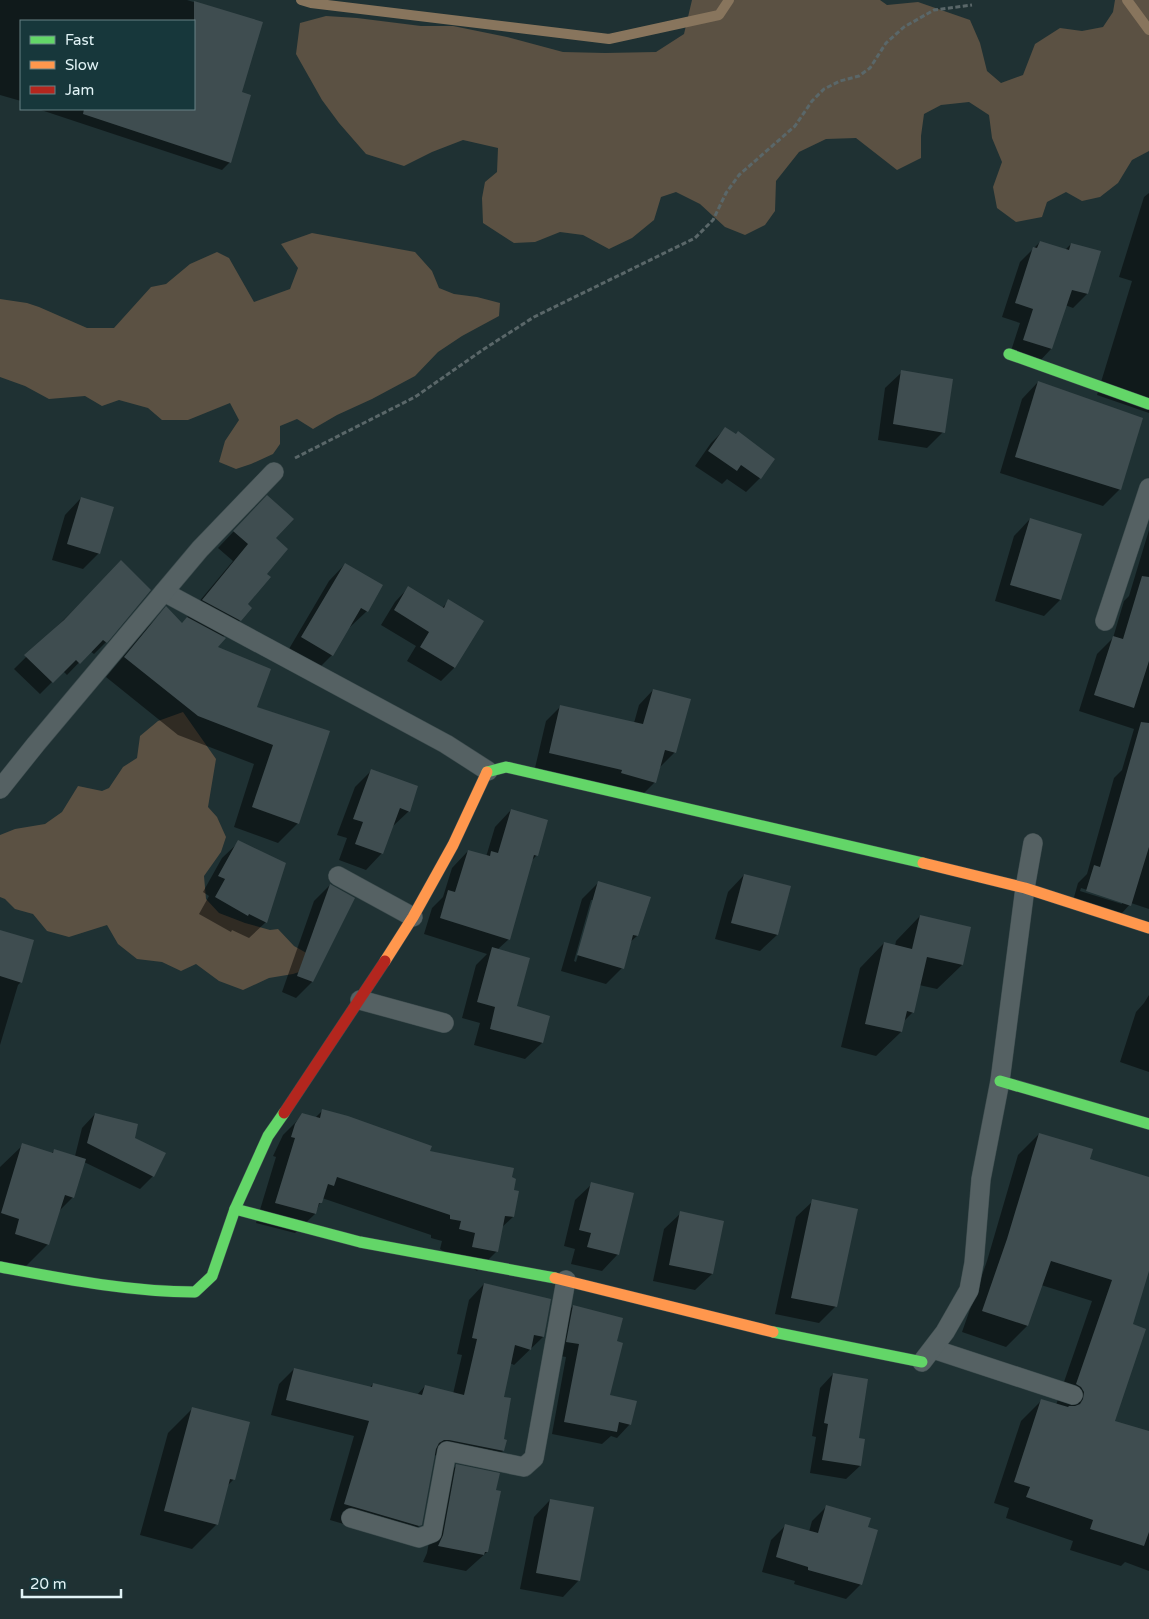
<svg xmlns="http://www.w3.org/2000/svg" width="1149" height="1619" viewBox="0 0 1149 1619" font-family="'Varela Round',sans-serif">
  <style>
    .green { fill: #5b5143 }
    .shadow { fill: #0007; fill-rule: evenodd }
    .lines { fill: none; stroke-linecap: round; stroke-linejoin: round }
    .stream { stroke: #88755d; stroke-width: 10 }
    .building { fill: #3f4d50 }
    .lane-casing { stroke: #3d4c4e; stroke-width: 20 }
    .fast-casing { stroke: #3d4c4e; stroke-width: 12 }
    .slow-casing { stroke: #3d4c4e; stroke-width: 12 }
    .jam-casing { stroke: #3d4c4e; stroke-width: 12 }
    .path { stroke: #5a6769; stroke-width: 3; stroke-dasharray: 5 2.5; stroke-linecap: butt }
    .lane { stroke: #556163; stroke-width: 19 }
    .fast { stroke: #63d668; stroke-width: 11 }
    .slow { stroke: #ff974d; stroke-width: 11 }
    .jam { stroke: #b3261e; stroke-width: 11 }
  </style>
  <rect width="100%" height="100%" fill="#1f3133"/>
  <g class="green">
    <polygon points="692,0 880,0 887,5 918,2 970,20 980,43 987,71 1001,83 1023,75 1035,44 1060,28 1082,31 1103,27 1113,12 1115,0 1149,0 1149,151 1132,160 1118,183 1100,197 1082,201 1066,192 1047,202 1042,217 1016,222 997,208 993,187 1002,162 992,138 989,115 969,102 941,105 924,114 921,136 921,158 897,170 856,138 826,139 799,152 776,181 775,211 765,225 745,235 725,227 700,204 676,192 661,197 654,220 632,238 609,249 583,235 560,232 535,242 514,243 483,223 482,198 485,182 497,172 498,148 463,140 432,152 404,166 366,154 339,123 322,100 296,54 300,23 326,16 357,18 421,26 453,26 507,37 563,52 605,53 656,52 684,34"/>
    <polygon points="312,233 415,252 432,271 439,288 454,294 477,297 500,303 499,316 462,336 438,352 415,376 372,399 337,415 313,429 297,419 280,426 280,444 273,454 251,464 236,469 219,462 225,441 239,420 230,403 188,420 162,420 148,408 119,400 102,406 85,396 49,399 25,386 0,377 0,299 27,303 39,307 87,328 114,328 151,287 166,284 190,264 217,252 229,258 254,302 290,289 298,268 281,244"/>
    <polygon points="183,712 216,759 208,807 217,817 226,837 221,852 204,876 206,899 219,913 245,923 270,930 278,929 294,946 310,955 314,967 293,974 269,978 243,990 219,981 196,964 181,971 162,962 137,959 118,944 107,925 69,937 47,931 33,914 15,909 5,899 0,897 0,835 15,829 45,824 62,812 78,786 102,791 109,788 123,767 137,758 140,736 158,721"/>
  </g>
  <g class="shadow">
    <polygon points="0,0 187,0 262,23 240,93 230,162 222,170 38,109 194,109 194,21 21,21 21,101 0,95"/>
    <polygon points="1149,193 1149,413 1097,395 1132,281 1119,277 1144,197"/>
    <polygon points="1040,242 1065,250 1071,244 1100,252 1087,294 1073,308 1065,305 1051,349 1038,363 1010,354 1020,323 1002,317 1020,262"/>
    <polygon points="902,372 943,432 927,448 878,440 885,388"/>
    <polygon points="1038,382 1120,489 1103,506 1000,473 1022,399"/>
    <polygon points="725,429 773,459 760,478 746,492 727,479 722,484 695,466 711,443"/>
    <polygon points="81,498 99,553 83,569 52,560 65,515"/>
    <polygon points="251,513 275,538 265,574 247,605 240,620 222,638 216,648 255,707 328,731 298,823 278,843 234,827 254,764 178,735 106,677 147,628 166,608 182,624 188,617 187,616 233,561 218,548"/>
    <polygon points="1030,519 1060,600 1044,616 995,601 1014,536"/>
    <path d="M1149 530V909L1131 903 1114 922 1071 908 1078 883 1087 874 1114 778 1122 770 1134 729 1079 711 1097 654 1113 638 1124 601 1129 596ZM1081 888 1122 901V904L1080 891Z"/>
    <polygon points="345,564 367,611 350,627 349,626 332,655 316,671 286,654 329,581"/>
    <polygon points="110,574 106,642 94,654 90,651 67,675 63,671 40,694 14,669"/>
    <polygon points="408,588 442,608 449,601 454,668 441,681 407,661 416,646 381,625 395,602"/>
    <polygon points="653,690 675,752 660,767 655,782 640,797 535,768 546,721 561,706 634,723 639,705"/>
    <polygon points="371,771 409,811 392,827 382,853 366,870 339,860 347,838 337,835 355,787"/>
    <polygon points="511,810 546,821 536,856 531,861 509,939 497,950 515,1007 549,1017 542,1043 525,1059 474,1045 480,1023 462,1018 476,965 487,954 424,934 432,908 443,897 452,868 468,851 486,857 495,827"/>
    <polygon points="239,842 266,922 249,938 232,930 231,932 199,914 209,896 203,892 222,858"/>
    <polygon points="744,875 777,935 760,951 715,939 728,892"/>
    <path d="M598 883 637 936 629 943 622 968 606 984 561 971 582 899ZM591 900H594L576 962 574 961Z"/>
    <polygon points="330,885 353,899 312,982 296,998 282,992 314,901"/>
    <polygon points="920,916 962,965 937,989 919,985 913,1012 903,1022 901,1032 876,1056 841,1047 860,968 884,943 895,946 896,941"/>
    <polygon points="0,931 21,982 18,985 0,1045"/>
    <polygon points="1149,995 1149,1072 1120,1062 1136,1012 1144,1003"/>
    <polygon points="323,1110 428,1152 511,1178 513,1191 513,1217 501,1228 497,1251 477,1271 440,1249 442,1241 431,1238 431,1235 322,1198 315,1214 295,1233 256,1223 276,1157 273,1156 283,1135 303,1115 315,1118"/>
    <polygon points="95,1114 153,1176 140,1189 84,1162 73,1197 58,1212 48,1244 24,1268 0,1261 0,1167 23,1145 51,1154 55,1150 75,1156 82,1128"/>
    <polygon points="1039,1134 1088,1160 1149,1179 1149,1267 1131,1325 1113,1422 1149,1433 1149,1571 1125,1562 1121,1566 1070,1550 1073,1541 1006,1518 1009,1508 994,1503 1021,1421 1042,1400 1056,1405 1092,1301 1041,1285 1027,1326 1006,1347 962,1332 987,1261 1018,1155"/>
    <polygon points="592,1184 618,1254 602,1271 571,1264 575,1249 564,1246 575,1200"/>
    <polygon points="813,1201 856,1210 835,1307 819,1323 775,1314 796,1217"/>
    <polygon points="681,1213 712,1274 695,1290 653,1281 664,1229"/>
    <polygon points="484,1284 543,1337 514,1365 510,1363 502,1398 503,1451 488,1466 434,1455 421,1524 405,1540 402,1541 330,1520 354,1436 271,1415 279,1384 294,1369 369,1388 373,1384 417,1395 425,1386 453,1394 462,1355 457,1354 469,1300"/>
    <polygon points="573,1306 615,1342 609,1396 630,1424 617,1438 611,1436 602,1444 552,1434 566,1357 554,1355 560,1319"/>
    <polygon points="833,1374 857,1439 860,1466 846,1479 810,1473 816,1437 812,1436 820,1388"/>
    <polygon points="192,1409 248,1423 233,1480 227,1486 217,1524 192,1549 140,1535 168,1433"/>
    <polygon points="456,1466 495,1491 487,1552 466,1571 423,1562 427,1553 440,1482"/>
    <polygon points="550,1500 579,1580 563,1597 520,1589 534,1517"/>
    <polygon points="827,1506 861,1584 846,1599 794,1584 795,1581 762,1572 771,1540 786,1525 809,1532 812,1521"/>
  </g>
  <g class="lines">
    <g class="stream">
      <polyline points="301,0 311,3 609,39 719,15 729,0"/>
      <polyline points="1127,0 1149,30"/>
    </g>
  </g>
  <g class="building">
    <polygon points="194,1 263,22 242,92 251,95 231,163 83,114 84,109 194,109"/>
    <polygon points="1040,241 1069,250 1071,243 1101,251 1088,294 1072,290 1052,349 1023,340 1033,309 1015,303 1033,247 1037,248"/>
    <polygon points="901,370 953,379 945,433 893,424"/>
    <polygon points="1038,381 1143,418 1121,490 1015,457"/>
    <polygon points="725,427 736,434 738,431 775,459 761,479 741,465 737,471 708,451"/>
    <polygon points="267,495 294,519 276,538 288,549 267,574 271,577 248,604 252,608 241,621 202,600 248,544 233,531"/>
    <polygon points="81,497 114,507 100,554 67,544"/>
    <polygon points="1030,518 1082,534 1061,600 1010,585"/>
    <polygon points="121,560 151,590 107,643 103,640 80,664 76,660 53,683 24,655 64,620"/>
    <polygon points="345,563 383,585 368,612 361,608 333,656 301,637"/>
    <polygon points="1142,576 1149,577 1149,661 1134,708 1094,695 1113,636 1123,639"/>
    <polygon points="408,586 444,608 448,599 484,621 455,668 420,647 429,632 394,610"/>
    <polygon points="166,606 182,623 187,617 226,638 218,647 271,669 257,707 330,731 299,824 252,807 273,745 198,716 124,657"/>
    <polygon points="653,689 691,699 676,753 665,750 656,783 621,773 622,770 549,753 560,705 643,724"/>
    <polygon points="1141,722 1149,723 1149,847 1131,906 1086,891 1094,865 1100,867"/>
    <polygon points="371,769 418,786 410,812 400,808 383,854 355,844 363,822 353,819"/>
    <polygon points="511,809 548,820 538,856 534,855 510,940 440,918 448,890 455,892 468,850 490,856 491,851 498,853"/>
    <polygon points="238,840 286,863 267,923 249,914 248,916 215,897 225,879 218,876"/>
    <polygon points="744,874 791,886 778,935 731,923"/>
    <polygon points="598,881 651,897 638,936 633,935 624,969 577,955"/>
    <polygon points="330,884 355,898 313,982 297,976"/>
    <polygon points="920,915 971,927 963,965 927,957 914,1013 907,1011 902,1032 865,1024 884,942 912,949"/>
    <polygon points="0,930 34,940 22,983 0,976"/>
    <polygon points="492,947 530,958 517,1006 550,1016 543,1043 490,1029 495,1007 477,1002"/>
    <polygon points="322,1109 348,1116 432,1146 430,1151 514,1168 512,1177 516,1179 514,1190 519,1191 514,1217 505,1216 498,1252 472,1247 475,1233 459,1229 461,1221 450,1219 450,1215 337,1177 334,1186 328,1184 322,1203 319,1203 316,1214 275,1203 295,1138 291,1137 295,1124 302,1113 320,1118"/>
    <polygon points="95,1113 138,1124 135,1138 166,1153 154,1177 87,1143"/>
    <polygon points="1039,1133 1093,1149 1090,1159 1149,1177 1149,1271 1133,1324 1146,1329 1115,1421 1149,1431 1149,1532 1144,1546 1090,1529 1093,1520 1026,1497 1030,1487 1014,1482 1041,1399 1068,1407 1069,1406 1075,1406 1080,1404 1083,1399 1084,1392 1081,1387 1076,1384 1112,1280 1051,1261 1028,1326 982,1311 1007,1239"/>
    <polygon points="22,1143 53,1153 54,1149 86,1159 74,1198 65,1195 49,1245 15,1234 19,1219 1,1213"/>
    <polygon points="591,1182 634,1193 619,1255 587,1247 591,1233 579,1230"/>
    <polygon points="812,1199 858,1209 837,1307 791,1298"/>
    <polygon points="680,1211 724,1221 713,1274 669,1265"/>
    <polygon points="484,1283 551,1299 544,1337 534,1335 531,1350 515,1345 504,1397 511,1398 504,1439 507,1440 504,1451 449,1440 444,1440 439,1443 436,1449 422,1525 419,1526 344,1504 369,1421 286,1400 294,1368 372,1387 373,1383 422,1395 425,1385 464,1395 477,1339 472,1338"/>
    <polygon points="573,1305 623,1318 617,1341 623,1343 610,1395 637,1401 631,1425 619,1422 617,1432 564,1422 579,1344 566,1342"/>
    <polygon points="833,1373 868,1379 859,1438 865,1439 861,1466 822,1460 828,1424 824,1423"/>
    <polygon points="192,1407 250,1422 235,1480 230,1479 218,1525 164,1511"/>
    <polygon points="456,1464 500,1473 496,1490 501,1491 488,1552 485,1552 484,1555 438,1546 443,1535"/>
    <polygon points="550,1499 594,1507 580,1581 536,1573"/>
    <polygon points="826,1505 871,1518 868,1527 878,1530 862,1585 808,1570 808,1567 776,1557 785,1524 818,1533"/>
  </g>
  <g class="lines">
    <defs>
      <g id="lane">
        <polyline points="164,592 446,744 488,771"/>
        <polyline points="1105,621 1149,488"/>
        <polyline points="0,789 36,744 200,549 274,472"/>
        <polyline points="338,876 413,917"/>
        <polyline points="360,1000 444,1023"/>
        <polyline points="933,1349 1073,1395"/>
        <polyline points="922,1362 945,1332 969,1290 974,1263 981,1179 1000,1081 1025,888 1033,843"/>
        <polyline points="351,1518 419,1538 432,1533 447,1451 524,1467 534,1458 566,1280"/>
      </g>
      <g id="fast">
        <polyline points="1009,354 1149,404"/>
        <polyline points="487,772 506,767 923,863"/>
        <polyline points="1000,1081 1149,1124"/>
        <polyline points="235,1209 360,1242 555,1278"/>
        <path d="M0 1267C64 1279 130 1292 195 1292L212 1276 235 1209 268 1136 284 1113"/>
        <polyline points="773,1332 922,1362"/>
      </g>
      <g id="slow">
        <polyline points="923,863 1025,888 1149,928"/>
        <polyline points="385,961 413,917 453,845 487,772"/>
        <polyline points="555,1278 773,1332"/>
      </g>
      <polyline id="jam" points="284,1113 385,961"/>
    </defs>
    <use href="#lane" class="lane-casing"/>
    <use href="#fast" class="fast-casing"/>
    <use href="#slow" class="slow-casing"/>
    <use href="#jam" class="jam-casing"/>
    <polyline class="path" points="295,458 415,397 484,349 534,317 695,238 713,220 726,193 739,175 795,126 812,101 824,89 840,81 859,76 870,68 886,43 904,27 934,10 972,5"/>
    <use href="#lane" class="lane"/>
    <use href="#fast" class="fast"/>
    <use href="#slow" class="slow"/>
    <use href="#jam" class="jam"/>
  </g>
  <rect x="20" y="20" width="175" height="90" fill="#17373b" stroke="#688286"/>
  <rect x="30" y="36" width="25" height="8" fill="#63d668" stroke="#688286"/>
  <text x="65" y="45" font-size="15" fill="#e1f3f6">Fast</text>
  <rect x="30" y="61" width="25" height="8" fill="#ff974d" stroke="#688286"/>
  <text x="65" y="70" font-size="15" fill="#e1f3f6">Slow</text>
  <rect x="30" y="86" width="25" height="8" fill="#b3261e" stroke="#688286"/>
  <text x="65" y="95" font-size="15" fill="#e1f3f6">Jam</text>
  <path d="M22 1589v8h99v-8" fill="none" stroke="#e1f3f6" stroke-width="2.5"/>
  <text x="30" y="1589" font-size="15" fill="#e1f3f6" stroke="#17373b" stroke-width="4" paint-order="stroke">20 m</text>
</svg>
